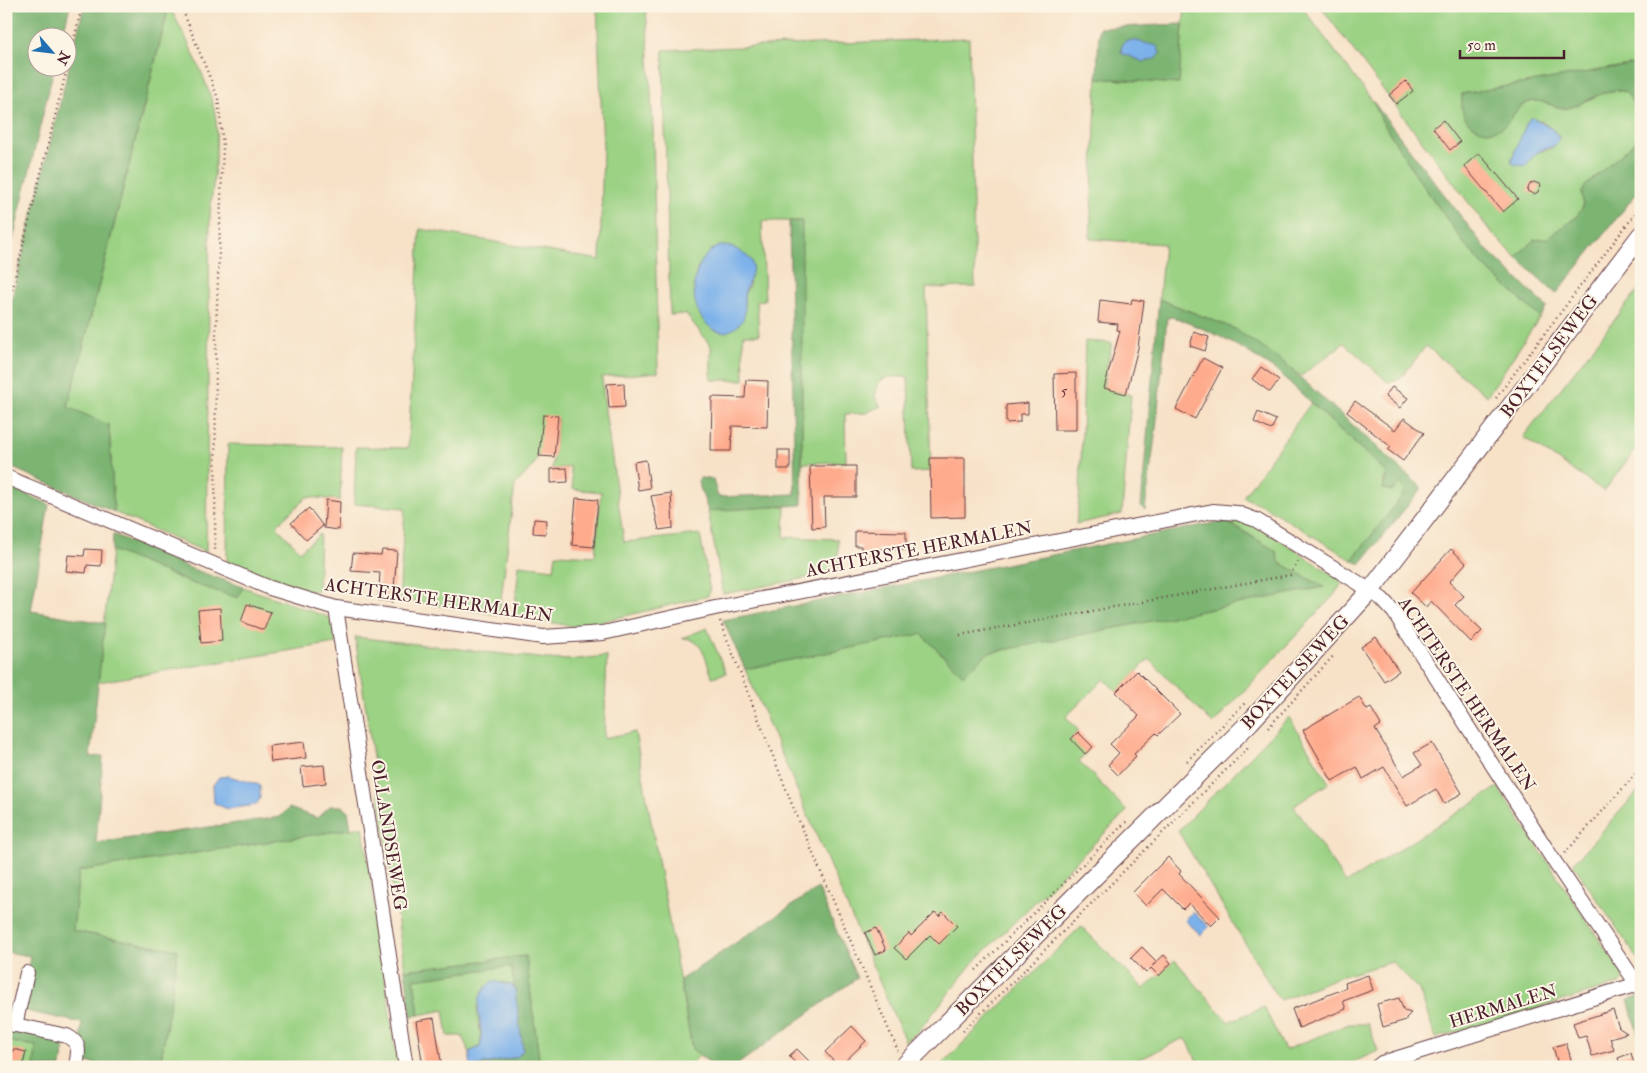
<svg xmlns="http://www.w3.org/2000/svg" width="1647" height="1073" viewBox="0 0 1647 1073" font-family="'IM FELL Double Pica',serif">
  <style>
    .green { fill: #9bd284; stroke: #727858; fill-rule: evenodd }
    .forest { fill: #7cb472; stroke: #636a4e }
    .water { fill: #7bb1ea; stroke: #62688a }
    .building { fill: #feab8d }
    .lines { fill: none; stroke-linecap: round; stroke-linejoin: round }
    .minor-casing { stroke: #643c43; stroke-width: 16 }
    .major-casing { stroke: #643c43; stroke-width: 20 }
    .path { stroke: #643c43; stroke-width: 2.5; stroke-dasharray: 1 4; stroke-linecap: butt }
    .minor { stroke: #fff; stroke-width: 14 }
    .major { stroke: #fff; stroke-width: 18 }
    .labels { text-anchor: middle; stroke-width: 4; stroke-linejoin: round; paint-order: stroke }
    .number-label { font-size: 15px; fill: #774244 }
    .street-label { font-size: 18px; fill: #4a1f2b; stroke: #fcf5e5 }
  </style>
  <rect width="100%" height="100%" fill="#fcf5e5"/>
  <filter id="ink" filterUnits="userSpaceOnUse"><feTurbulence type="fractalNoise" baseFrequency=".02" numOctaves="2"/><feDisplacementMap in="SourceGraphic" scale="10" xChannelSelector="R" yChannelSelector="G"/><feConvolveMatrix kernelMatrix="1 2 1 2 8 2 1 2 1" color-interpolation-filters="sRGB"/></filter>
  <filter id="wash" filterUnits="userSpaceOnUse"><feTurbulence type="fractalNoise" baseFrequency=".0096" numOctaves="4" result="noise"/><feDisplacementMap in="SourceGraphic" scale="20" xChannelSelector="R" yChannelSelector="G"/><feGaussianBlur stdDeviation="1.12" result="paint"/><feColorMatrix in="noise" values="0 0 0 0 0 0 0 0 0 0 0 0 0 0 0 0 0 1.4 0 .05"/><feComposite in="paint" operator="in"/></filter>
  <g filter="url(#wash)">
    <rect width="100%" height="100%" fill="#f7e2c8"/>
    <g class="green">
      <polygon points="597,6 646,6 653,128 658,372 602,377 605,410 624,542 700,534 710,591 708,596 579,627 514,617 519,565 554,569 556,554 595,556 601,492 573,489 570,467 552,469 558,418 533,466 515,485 499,615 399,599 405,508 354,504 356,447 408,448 420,229 600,260 603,149"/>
      <polygon points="1185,6 1301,6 1374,103 1382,121 1420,181 1466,246 1487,269 1540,317 1487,396 1426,346 1400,379 1388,382 1344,343 1301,376 1235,329 1159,299 1164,244 1090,239 1097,78 1178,84"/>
      <path d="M1320 6H1641V63L1462 94 1463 112 1503 127C1514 113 1526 95 1546 103 1553 106 1562 109 1569 108 1582 105 1615 82 1627 94 1632 99 1634 109 1637 115 1643 126 1641 133 1634 143L1582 192 1583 207 1576 217 1548 238 1534 240 1516 257 1490 231ZM1541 121 1552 129 1559 137 1552 148 1511 160 1523 136 1526 124Z"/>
      <path d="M169 7C184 32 214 93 216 121 218 151 213 183 210 214L206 552 114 512 109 425 68 408Z"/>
      <path d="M969 38 975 287 926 288 931 471 911 472 908 377H888L879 382 875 397 881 406 866 413 845 414 846 462 802 463 801 221H762L765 300 757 301 759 335H743L744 380H711V346L686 314 670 315 663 50ZM712 249 750 283 744 295V301L695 277 698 267Z"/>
      <polygon points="1641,286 1641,442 1604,491 1523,437"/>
      <polygon points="1085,341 1112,343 1103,387 1131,395 1122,514 1076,524 1080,492"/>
      <polygon points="1311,403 1387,473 1383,483 1399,484 1407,492 1352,560 1264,506 1243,497"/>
      <path d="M228 444 342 447 340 500 307 497 276 526 300 551 320 534 318 591C284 591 257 575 227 561Z"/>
      <polygon points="785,506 784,537 838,539 838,572 723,594 708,511"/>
      <path d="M1232 518C1258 521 1318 566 1343 582L1334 595 1213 724 1149 659 1117 692 1104 679 1066 717 1079 731 1071 738 1086 753 1079 761 1127 811 971 965 918 1032 905 1041 745 669 921 634 963 675 988 653 1323 587 1279 562 1276 551 1230 523 1219 522Z"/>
      <polygon points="112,550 191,583 238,597 243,587 325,616 332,619 336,643 98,682"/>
      <path d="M707 628 726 673 712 677C706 660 703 638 682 638Z"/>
      <polygon points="355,637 547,659 568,660 607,656 604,738 635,732 692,1049 700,1055 688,1067 540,1067 526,956 405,970"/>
      <polygon points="1289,717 1329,783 1294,806 1346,883 1498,787 1622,974 1623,980 1619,984 1436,1038 1419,990 1392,962 1336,978 1281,1000 1276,995 1178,831"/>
      <polygon points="1641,788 1641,964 1573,864"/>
      <polygon points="363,827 398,1067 160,1067 178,950 73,931 79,871"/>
      <polygon points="1081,926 1144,989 1175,960 1228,1022 1264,1007 1285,1050 1349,1024 1368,1024 1378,1051 1342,1067 1200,1067 1187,1040 1182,1039 1123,1067 939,1067"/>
      <polygon points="511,966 515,990 512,985 503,982 477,1007 481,1039 480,1047 469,1052 462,1036 448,1036 444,1010 419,1015 414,979"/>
      <polygon points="6,1041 36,1046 34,1067 6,1067"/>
    </g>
    <g class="forest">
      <polygon points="6,6 70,6 62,37 38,38 38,68 54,68 6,269"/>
      <polygon points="84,6 169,6 68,407 109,425 114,512 6,465 6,322"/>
      <polygon points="1183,24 1179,84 1097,78 1099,28"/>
      <path d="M1641 63V122C1637 114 1633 100 1627 94 1614 80 1580 108 1566 108 1553 108 1542 98 1529 102 1516 106 1513 118 1504 126 1490 137 1469 129 1463 113 1461 107 1462 100 1462 94Z"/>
      <polygon points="1374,103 1486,249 1547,307 1540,317 1487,269 1466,246 1420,181 1382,121"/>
      <polygon points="1641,134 1641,188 1556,294 1516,257 1534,240 1548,238 1576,217 1583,207 1582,192 1586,185 1634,143"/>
      <polygon points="789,221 802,221 802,505 708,511 698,481 700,478 713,479 718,497 795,494"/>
      <polygon points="1159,299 1235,329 1281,360 1422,488 1360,564 1352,560 1406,491 1399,484 1393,491 1383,489 1387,473 1278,372 1245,350 1211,332 1173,317 1167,318 1156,429 1145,510 1141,506"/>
      <polygon points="6,486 49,504 31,611 105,623 90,757 103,756 96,843 280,817 289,808 317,818 330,806 342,806 348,811 351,829 79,871 73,931 178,950 160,1067 108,1067 78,1060 82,1023 25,1011 23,1005 30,956 6,952"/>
      <polygon points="1219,522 1229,523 1276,551 1279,562 1324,587 988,653 963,675 921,634 745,669 723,620"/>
      <polygon points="113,534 190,568 243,587 238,598 191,583 112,550"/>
      <polygon points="818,888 857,978 734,1067 715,1067 692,1049 680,980"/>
      <polygon points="526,956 540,1067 470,1067 517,1057 515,990 511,966 414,979 419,1015 411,1016 405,970"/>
      <polygon points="1641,996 1641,1044 1628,1000"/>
      <polygon points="6,1022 60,1036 64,1045 61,1067 34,1067 36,1046 6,1041"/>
    </g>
    <g class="water">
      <polygon points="1133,40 1157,46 1160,53 1157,58 1144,62 1121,53 1122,46 1125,41"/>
      <path d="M1531 117 1552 129 1559 137C1556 150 1549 146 1540 151 1534 154 1529 162 1525 166L1513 164 1511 160C1516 151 1526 121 1531 117Z"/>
      <path d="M719 246C733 245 742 251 752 261 755 278 745 284 744 298 744 303 746 309 745 313 743 325 727 337 715 330 695 320 690 291 697 272 700 261 708 251 719 246Z"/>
      <polygon points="229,776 260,785 260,798 256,805 227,809 214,803 213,785 219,777"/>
      <polygon points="1193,912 1209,927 1201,935 1185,920"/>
      <path d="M492 981 512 985 515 990 523 1050 517 1057 471 1067 469 1052 480 1047C486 1020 466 1004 492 981Z"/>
    </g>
    <g id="blocks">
      <g class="building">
        <polygon points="1406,81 1413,91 1396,104 1389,95"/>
        <polygon points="1443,120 1460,142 1450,150 1433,128"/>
        <polygon points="1479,153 1518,199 1503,212 1464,166"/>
        <polygon points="1534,182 1541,185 1538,192 1534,194 1527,191 1530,184"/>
        <polygon points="1132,299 1144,301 1138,348 1126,394 1104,388 1120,331 1117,330 1118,324 1098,322 1100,300 1131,304"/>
        <polygon points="1194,332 1209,337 1205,351 1190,346"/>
        <polygon points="1203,358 1222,368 1195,419 1176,409"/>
        <polygon points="1261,367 1279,380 1270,392 1252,379"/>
        <polygon points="1076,373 1076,430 1055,430 1054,374"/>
        <polygon points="746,380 768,381 767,427 732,426 731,451 711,451 712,397 745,398"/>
        <polygon points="624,383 625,407 609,408 607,384"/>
        <polygon points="1392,387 1408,398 1400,408 1385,396"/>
        <polygon points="1355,401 1395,430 1404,418 1424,433 1403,461 1388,450 1391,447 1347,412"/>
        <polygon points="1028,403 1028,414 1020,414 1020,422 1006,423 1006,405"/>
        <polygon points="1258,412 1276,420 1271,430 1254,422"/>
        <polygon points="543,415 558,416 554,457 539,456"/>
        <rect x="778" y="450" width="12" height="19"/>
        <polygon points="930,458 965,458 965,517 931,518"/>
        <polygon points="646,460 650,488 638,490 634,462"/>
        <polygon points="810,466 856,466 856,497 824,497 825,527 812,528"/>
        <polygon points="567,468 568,482 551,483 551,469"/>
        <polygon points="671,493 673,528 659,530 651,496"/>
        <polygon points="576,498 598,500 594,547 572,545"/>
        <polygon points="326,500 340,502 339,530 324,528"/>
        <polygon points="309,508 323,526 306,540 291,523"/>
        <polygon points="534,519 547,520 546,534 533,533"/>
        <polygon points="855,531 906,532 906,550 877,549 877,563 861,562 861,546 855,546"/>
        <polygon points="85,549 102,550 101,566 87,565 86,573 66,571 68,555 84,556"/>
        <polygon points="1451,549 1466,563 1449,582 1464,596 1455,605 1482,631 1471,642 1431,601 1426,607 1411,593"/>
        <polygon points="382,550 397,551 393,602 378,600 380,573 351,571 353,553 381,555"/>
        <polygon points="247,604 271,612 264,630 241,622"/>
        <polygon points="220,608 222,641 201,643 198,610"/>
        <polygon points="1376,637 1399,671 1384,681 1361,647"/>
        <polygon points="1137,671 1180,714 1158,735 1156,733 1134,754 1136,756 1118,775 1108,765 1119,753 1110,744 1139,716 1116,692"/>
        <polygon points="1359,697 1367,710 1371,708 1381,725 1375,729 1403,776 1422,765 1414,753 1432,743 1462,793 1444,804 1436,789 1407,806 1384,767 1363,779 1357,767 1332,781 1303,730"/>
        <polygon points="1078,732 1093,747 1085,754 1071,739"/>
        <polygon points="304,742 306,758 271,762 269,746"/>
        <polygon points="324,765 326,783 303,786 301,767"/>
        <polygon points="1168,857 1181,871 1179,874 1220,917 1211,926 1189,903 1183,909 1163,889 1146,906 1133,892"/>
        <polygon points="935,912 939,916 943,912 957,926 939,944 930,935 906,959 894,948 909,933 911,936"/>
        <polygon points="876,928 886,950 875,955 865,933"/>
        <polygon points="1142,947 1157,962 1152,966 1164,955 1171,963 1159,976 1151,968 1146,973 1131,958"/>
        <polygon points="1368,975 1373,990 1343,1001 1346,1009 1299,1028 1292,1009 1346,988 1345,983"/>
        <polygon points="1399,998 1404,1011 1411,1013 1406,1018 1406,1020 1383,1027 1377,1004"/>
        <polygon points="1613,1010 1619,1028 1627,1033 1610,1038 1614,1050 1592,1056 1586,1036 1578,1038 1573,1023"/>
        <polygon points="434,1018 442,1067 423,1067 416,1021"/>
        <polygon points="852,1026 866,1041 839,1067 825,1052"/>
        <polygon points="1566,1043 1569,1052 1573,1067 1559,1067 1553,1047"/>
        <polygon points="13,1049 26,1052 23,1065 10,1063"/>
        <polygon points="797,1049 815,1067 799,1067 789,1056"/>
        <polygon points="1631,1053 1635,1067 1621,1067 1618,1058"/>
      </g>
    </g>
  </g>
  <g filter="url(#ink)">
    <use href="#blocks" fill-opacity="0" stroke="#643c43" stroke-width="1"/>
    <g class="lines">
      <defs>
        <g id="minor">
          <polyline points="6,477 270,588 336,608 543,637 603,633 715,608 1213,511 1237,513 1256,520 1357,582 1382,599 1394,612 1556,864 1637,984"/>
          <polyline points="336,608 406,1067"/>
          <path d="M6 1023 67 1036C82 1044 78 1052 76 1067"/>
          <polyline points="15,1025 27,973"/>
          <polyline points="1377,1067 1382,1063 1641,983"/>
        </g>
        <polyline id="major" points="903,1067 1250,722 1370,591 1641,235"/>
      </defs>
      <use href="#minor" class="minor-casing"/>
      <use href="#major" class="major-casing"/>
      <g class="path">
        <polyline points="181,6 218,98 223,146 216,332 215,551"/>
        <polyline points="68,65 82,6"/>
        <polyline points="6,314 67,68"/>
        <polyline points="1496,398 1641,206"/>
        <polyline points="720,621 793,807 898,1051"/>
        <polyline points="960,635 1290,575 1298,562"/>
        <polyline points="1268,728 1335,654"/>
        <polyline points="1187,761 1247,701"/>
        <polyline points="1565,853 1641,768"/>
        <polyline points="976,970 1127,821"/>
        <polyline points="963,1031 1248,748"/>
      </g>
      <use href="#minor" class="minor"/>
      <use href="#major" class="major"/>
    </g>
  </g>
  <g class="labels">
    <g class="number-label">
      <text x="1064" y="396">5</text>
    </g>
    <g class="street-label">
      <text transform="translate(1549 356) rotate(-53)" y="6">BOXTELSEWEG</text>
      <text transform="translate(919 549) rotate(-11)" y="6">ACHTERSTE HERMALEN</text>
      <text transform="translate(439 600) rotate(8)" y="6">ACHTERSTE HERMALEN</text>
      <text transform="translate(1295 672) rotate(-47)" y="6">BOXTELSEWEG</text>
      <text transform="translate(1467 694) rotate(56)" y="6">ACHTERSTE HERMALEN</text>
      <text transform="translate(389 835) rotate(81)" y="6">OLLANDSEWEG</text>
      <text transform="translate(1011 960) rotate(-45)" y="6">BOXTELSEWEG</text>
      <text transform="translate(1503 1006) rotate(-17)" y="6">HERMALEN</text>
    </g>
  </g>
  <rect width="1647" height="1073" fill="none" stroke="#fcf5e5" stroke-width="25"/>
  <g transform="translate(52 52) rotate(118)"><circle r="24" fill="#fcf5e5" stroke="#b59f9b"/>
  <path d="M0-4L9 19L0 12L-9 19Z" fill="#1f6fb2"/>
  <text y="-8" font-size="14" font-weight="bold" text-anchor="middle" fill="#4a1f2b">N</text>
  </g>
  <path d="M1460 50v8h104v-8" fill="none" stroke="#4a1f2b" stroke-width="2.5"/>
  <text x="1467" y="50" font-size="15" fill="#4a1f2b" stroke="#fcf5e5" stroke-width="4" paint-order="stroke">50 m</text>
</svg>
